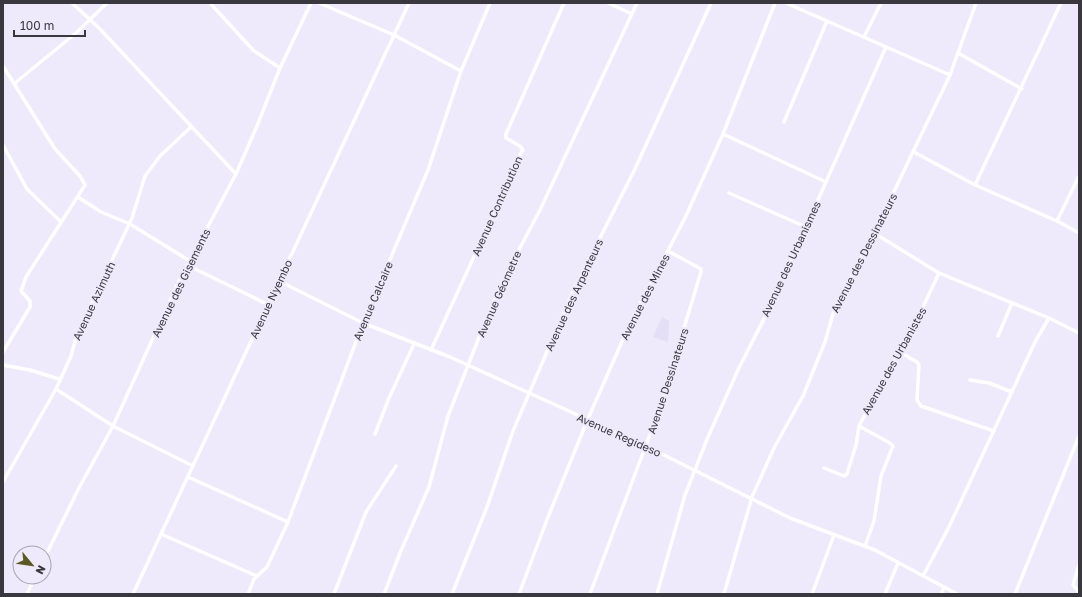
<svg xmlns="http://www.w3.org/2000/svg" width="1082" height="597" viewBox="0 0 1082 597" font-family="'Golos Text',sans-serif">
  <style>
    .built { fill: #e4def6 }
    .lines { fill: none; stroke-linecap: round; stroke-linejoin: round }
    .minor { stroke: #fff; stroke-width: 3.5 }
    .labels { text-anchor: middle; stroke-width: 4; stroke-linejoin: round; paint-order: stroke }
    .street-label { font-size: 11px; fill: #39383e; stroke: #eeeafb }
  </style>
  <rect width="100%" height="100%" fill="#eeeafb"/>
  <polygon class="built" points="662,317 669,321 668,342 653,337"/>
  <g class="lines">
    <g class="minor">
      <polyline points="72,3 99,28 236,174"/>
      <polyline points="210,3 254,51 280,68"/>
      <polyline points="319,3 394,35 461,71"/>
      <polyline points="608,3 632,14"/>
      <polyline points="786,3 950,75"/>
      <polyline points="864,37 881,3"/>
      <polyline points="958,53 1022,89"/>
      <polyline points="3,66 55,149 80,176 85,185 26,277 21,291 30,301 30,307 3,352"/>
      <polyline points="15,83 76,33 107,3"/>
      <polyline points="784,122 827,21"/>
      <polyline points="723,134 826,182"/>
      <polyline points="3,145 27,189 60,221"/>
      <polyline points="914,152 975,185 1057,221 1079,233"/>
      <polyline points="975,185 1061,3"/>
      <polyline points="729,193 806,227"/>
      <polyline points="78,197 101,212 130,224 190,261"/>
      <polyline points="1057,221 1079,176"/>
      <polyline points="874,233 939,273 1049,318 1079,333"/>
      <polyline points="187,265 269,305"/>
      <polyline points="279,281 363,323 450,357 646,446 790,518 875,550 957,594"/>
      <polyline points="998,336 1012,303"/>
      <polyline points="431,350 495,211 513,167 523,150 520,146 506,138 506,134 564,3"/>
      <polyline points="898,351 917,362 919,365 917,400 921,406 994,431"/>
      <polyline points="3,365 30,370 59,379"/>
      <polyline points="970,380 989,383 1012,392"/>
      <polyline points="56,389 113,426 193,466"/>
      <polyline points="375,434 389,398 414,344"/>
      <polyline points="824,468 844,476 847,474 856,445 859,426"/>
      <polyline points="188,477 288,522"/>
      <polyline points="3,482 56,389 71,356 77,334 132,218 145,176 160,156 191,127"/>
      <polyline points="161,534 257,576"/>
      <polyline points="865,546 874,521 881,476 893,446 890,443 859,426 923,307 939,273"/>
      <polyline points="44,559 79,488 113,426 179,281 236,174 257,126 280,68 311,3"/>
      <polyline points="1079,565 1073,585 1079,592"/>
      <polyline points="923,576 949,527 1035,342 1049,318"/>
      <polyline points="27,594 35,577"/>
      <polyline points="133,594 409,3"/>
      <polyline points="248,594 254,579 267,567 288,522 363,323 428,170 461,71 490,3"/>
      <polyline points="334,594 366,512 396,466"/>
      <polyline points="384,594 400,553 429,487 448,416 487,317 504,278 540,210 637,3"/>
      <polyline points="452,594 487,507 513,431 573,291 635,169 711,3"/>
      <polyline points="519,594 548,517 587,421 632,319 685,218 723,134 775,3"/>
      <polyline points="590,594 658,413 701,272 701,269 668,251"/>
      <polyline points="657,594 685,495 708,437 738,370 773,301 886,47"/>
      <polyline points="724,594 752,497 774,448 803,396 825,342 835,307 874,233 950,75 976,3"/>
      <polyline points="812,594 834,535"/>
      <polyline points="885,594 898,563"/>
      <polyline points="941,594 944,588"/>
      <polyline points="1015,594 1079,436"/>
    </g>
  </g>
  <g class="labels">
    <g class="street-label">
      <text transform="translate(497 206) rotate(-66)" y="4">Avenue Contribution</text>
      <text transform="translate(864 253) rotate(-63)" y="4">Avenue des Dessinateurs</text>
      <text transform="translate(791 259) rotate(-65)" y="4">Avenue des Urbanismes</text>
      <text transform="translate(181 283) rotate(-64)" y="4">Avenue des Gisements</text>
      <text transform="translate(499 294) rotate(-66)" y="4">Avenue Géometre</text>
      <text transform="translate(574 295) rotate(-65)" y="4">Avenue des Arpenteurs</text>
      <text transform="translate(645 297) rotate(-63)" y="4">Avenue des Mines</text>
      <text transform="translate(271 299) rotate(-65)" y="4">Avenue Nyembo</text>
      <text transform="translate(94 301) rotate(-65)" y="4">Avenue Azimuth</text>
      <text transform="translate(373 301) rotate(-67)" y="4">Avenue Calcaire</text>
      <text transform="translate(894 361) rotate(-61)" y="4">Avenue des Urbanistes</text>
      <text transform="translate(668 381) rotate(-72)" y="4">Avenue Dessinateurs</text>
      <text transform="translate(619 435) rotate(24)" y="4">Avenue Regideso</text>
    </g>
  </g>
  <rect width="1082" height="597" fill="none" stroke="#39383e" stroke-width="8"/>
  <g transform="translate(32 565) rotate(119)"><circle r="19" fill="#eeeafb" stroke="#a6a3af"/>
  <path d="M0-3L7 15L0 10L-7 15Z" fill="#5e5825"/>
  <text y="-6" font-size="11" font-weight="bold" text-anchor="middle" fill="#39383e">N</text>
  </g>
  <path d="M14 30v6h71v-6" fill="none" stroke="#39383e" stroke-width="2"/>
  <text x="20" y="30" font-size="12" fill="#39383e" stroke="#eeeafb" stroke-width="3" paint-order="stroke">100 m</text>
</svg>
